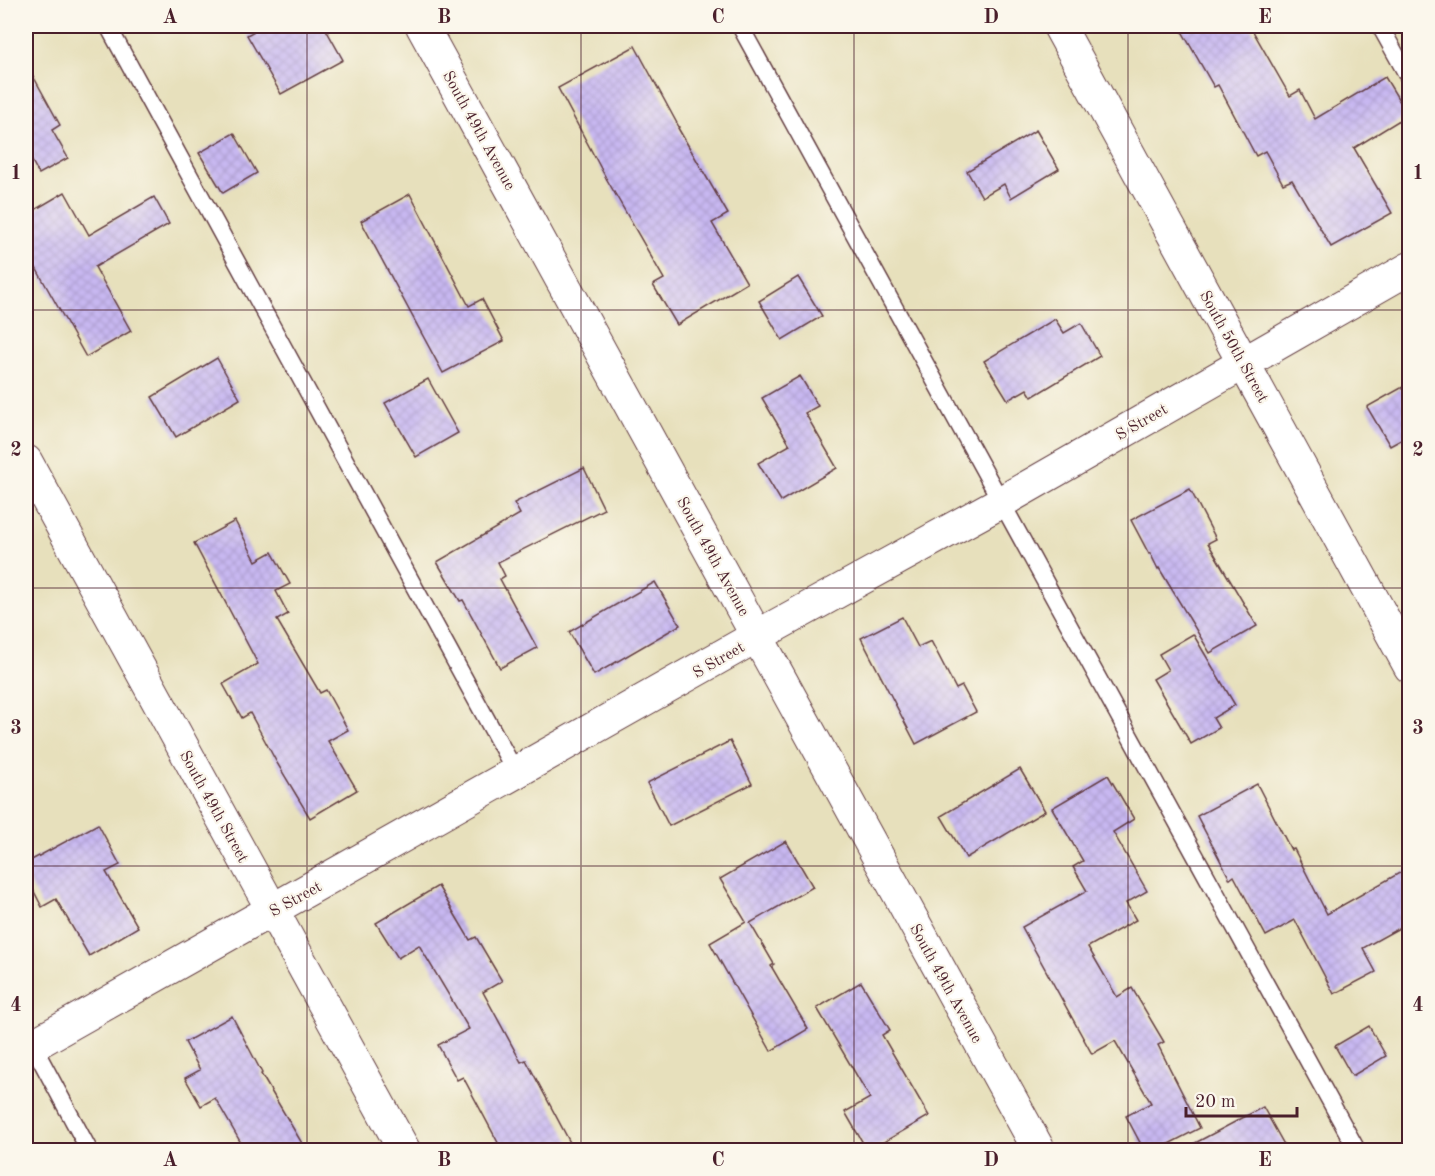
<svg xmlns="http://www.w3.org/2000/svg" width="1435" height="1176" viewBox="0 0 1435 1176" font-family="'Old Standard TT',serif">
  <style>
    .building { fill: url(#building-cross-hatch) }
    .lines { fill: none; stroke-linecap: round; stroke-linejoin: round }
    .service-casing { stroke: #623c41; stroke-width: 19 }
    .minor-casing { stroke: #623c41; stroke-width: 34 }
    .service { stroke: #fff; stroke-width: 16 }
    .minor { stroke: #fff; stroke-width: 32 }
    .grid { fill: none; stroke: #4a1f2b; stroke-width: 1.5; stroke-opacity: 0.55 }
    .labels { text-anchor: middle; stroke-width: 4.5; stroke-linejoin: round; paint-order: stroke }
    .street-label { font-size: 16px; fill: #4a1f2b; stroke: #fbf7ec }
    .neatline { fill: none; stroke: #4a1f2b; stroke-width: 2 }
    .grid-label { font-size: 20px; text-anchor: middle; font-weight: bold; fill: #4a1f2b }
  </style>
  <defs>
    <pattern id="building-cross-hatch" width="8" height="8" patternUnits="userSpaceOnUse" patternTransform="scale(1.5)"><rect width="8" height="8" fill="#c8b8f1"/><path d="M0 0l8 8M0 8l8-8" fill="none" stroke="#ad9ecf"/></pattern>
  </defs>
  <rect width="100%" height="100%" fill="#fbf7ec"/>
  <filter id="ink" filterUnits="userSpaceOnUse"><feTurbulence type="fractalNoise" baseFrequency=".0167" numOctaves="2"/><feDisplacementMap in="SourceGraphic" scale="12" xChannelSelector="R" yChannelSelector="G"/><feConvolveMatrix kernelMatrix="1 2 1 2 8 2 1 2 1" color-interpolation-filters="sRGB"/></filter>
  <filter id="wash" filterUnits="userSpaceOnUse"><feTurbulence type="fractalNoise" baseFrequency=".008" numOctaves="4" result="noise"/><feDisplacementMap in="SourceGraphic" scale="24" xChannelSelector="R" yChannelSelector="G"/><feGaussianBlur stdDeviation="1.35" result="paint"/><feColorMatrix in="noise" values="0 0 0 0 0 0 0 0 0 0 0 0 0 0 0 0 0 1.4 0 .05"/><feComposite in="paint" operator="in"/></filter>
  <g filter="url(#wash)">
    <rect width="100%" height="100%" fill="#e7e0bc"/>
    <g id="blocks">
      <g class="building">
        <polygon points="263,26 324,26 343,60 281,94 247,35"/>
        <polygon points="1179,26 1250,26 1290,96 1300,90 1315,119 1385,77 1408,115 1354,148 1392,213 1331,247 1292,180 1283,184 1265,151 1256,156 1218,85 1214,87"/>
        <polygon points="635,46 679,127 678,128 728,214 712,223 747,283 677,325 653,285 664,279 606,178 558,88"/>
        <polygon points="26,63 60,125 52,130 68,158 39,174 26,150"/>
        <polygon points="1036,130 1059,169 1011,198 1004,184 982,197 967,171"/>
        <polygon points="234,133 257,173 223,193 199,153"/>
        <polygon points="65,192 89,235 154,197 169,224 95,267 131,331 86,357 36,268 26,274 26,215"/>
        <polygon points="410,194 469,306 482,299 504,341 443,373 361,221"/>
        <polygon points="798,277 822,316 782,340 759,301"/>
        <polygon points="1055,319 1064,333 1081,323 1100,356 1032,397 1027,389 1008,400 984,361"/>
        <polygon points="217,358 240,399 176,437 152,397"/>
        <polygon points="800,376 818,406 805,413 837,468 781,501 758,463 790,445 762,398"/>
        <polygon points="428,379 458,433 416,457 385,403"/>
        <polygon points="1410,383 1410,435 1390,446 1367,407"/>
        <polygon points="584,468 604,509 498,562 505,576 500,579 537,648 500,668 463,600 460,601 437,562 520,514 514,503"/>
        <polygon points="1190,489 1216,539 1208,543 1257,626 1210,653 1159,568 1158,569 1150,553 1149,554 1131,520"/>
        <polygon points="235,521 256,561 272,552 290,584 276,591 288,614 277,620 320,693 326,690 348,730 328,741 357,790 310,818 277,763 250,713 242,718 223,684 258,664 194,543"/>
        <polygon points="655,582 680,625 594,675 569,632"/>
        <polygon points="902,617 918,647 931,641 956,689 962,686 976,712 916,744 861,638"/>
        <polygon points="1193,634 1235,705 1213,718 1219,728 1191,744 1153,679 1168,670 1159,654"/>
        <polygon points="730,741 752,784 669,826 647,783"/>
        <polygon points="1020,769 1045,811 966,858 941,816"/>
        <polygon points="1108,775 1134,819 1113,832 1147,891 1126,903 1136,920 1088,947 1117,997 1132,988 1164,1042 1158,1045 1200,1128 1157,1150 1144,1150 1126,1116 1151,1103 1115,1041 1092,1054 1022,927 1087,891 1073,867 1083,861 1052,808"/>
        <polygon points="1257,784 1291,850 1294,849 1327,914 1410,867 1410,922 1363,948 1376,972 1334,994 1295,920 1266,936 1234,876 1230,879 1197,816"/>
        <polygon points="98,824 120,865 106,872 138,927 89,956 56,899 42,907 26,876 26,863"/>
        <polygon points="786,841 813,887 750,923 774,964 771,966 808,1029 771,1051 710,943 746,922 720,879"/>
        <polygon points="438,886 470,940 476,937 502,981 483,992 521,1062 526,1060 574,1150 502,1150 463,1077 457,1080 438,1045 469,1029 419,945 398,958 376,923"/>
        <polygon points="861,982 890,1030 882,1035 929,1116 870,1150 867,1150 845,1112 870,1098 817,1008"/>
        <polygon points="232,1016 262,1073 261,1074 306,1150 245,1150 215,1098 201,1106 185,1078 200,1070 185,1042"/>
        <polygon points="1369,1026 1386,1056 1352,1076 1335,1046"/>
        <polygon points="1263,1107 1287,1150 1182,1150"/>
      </g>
    </g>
  </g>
  <g filter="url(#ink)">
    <use href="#blocks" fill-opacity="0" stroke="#623c41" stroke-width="1.5"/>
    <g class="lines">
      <defs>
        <g id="service">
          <polyline points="108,26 516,773"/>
          <polyline points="740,26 1357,1150"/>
          <polyline points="1380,26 1410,80"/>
          <polyline points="30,1040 89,1150"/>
        </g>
        <g id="minor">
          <polyline points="422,26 1039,1150"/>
          <polyline points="1059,26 1410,667"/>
          <polyline points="26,461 404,1150"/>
          <polyline points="26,1049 757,636 1001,502 1410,268"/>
        </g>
      </defs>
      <use href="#service" class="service-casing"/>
      <use href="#minor" class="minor-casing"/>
      <use href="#service" class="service"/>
      <use href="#minor" class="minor"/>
    </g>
  </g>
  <path class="grid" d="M307 26V1150M581 26V1150M854 26V1150M1128 26V1150M26 310H1410M26 588H1410M26 866H1410"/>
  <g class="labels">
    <g class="street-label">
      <text transform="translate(480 130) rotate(61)" y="6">South 49th Avenue</text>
      <text transform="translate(1235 346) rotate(61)" y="6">South 50th Street</text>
      <text transform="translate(1141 421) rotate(-30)" y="6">S Street</text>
      <text transform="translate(714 556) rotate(61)" y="6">South 49th Avenue</text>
      <text transform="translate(718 659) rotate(-30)" y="6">S Street</text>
      <text transform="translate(215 806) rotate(61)" y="6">South 49th Street</text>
      <text transform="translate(295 898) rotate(-29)" y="6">S Street</text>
      <text transform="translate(947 983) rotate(61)" y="6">South 49th Avenue</text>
    </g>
  </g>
  <rect width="1435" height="1176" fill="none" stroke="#fbf7ec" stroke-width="66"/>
  <path d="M1186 1107v9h111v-9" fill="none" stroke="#4a1f2b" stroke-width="3"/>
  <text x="1195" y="1107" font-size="18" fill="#4a1f2b" stroke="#fbf7ec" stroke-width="4.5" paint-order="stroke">20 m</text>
  <rect x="33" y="33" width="1369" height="1110" class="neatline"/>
  <g class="grid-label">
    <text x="170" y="23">A</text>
    <text x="444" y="23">B</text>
    <text x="718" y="23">C</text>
    <text x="991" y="23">D</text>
    <text x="1265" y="23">E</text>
    <text x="16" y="179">1</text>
    <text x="1418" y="179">1</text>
    <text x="16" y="456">2</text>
    <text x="1418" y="456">2</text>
    <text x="16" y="734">3</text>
    <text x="1418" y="734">3</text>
    <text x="16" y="1011">4</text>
    <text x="1418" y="1011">4</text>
    <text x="170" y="1166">A</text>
    <text x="444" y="1166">B</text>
    <text x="718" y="1166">C</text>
    <text x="991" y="1166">D</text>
    <text x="1265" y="1166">E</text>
  </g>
</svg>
